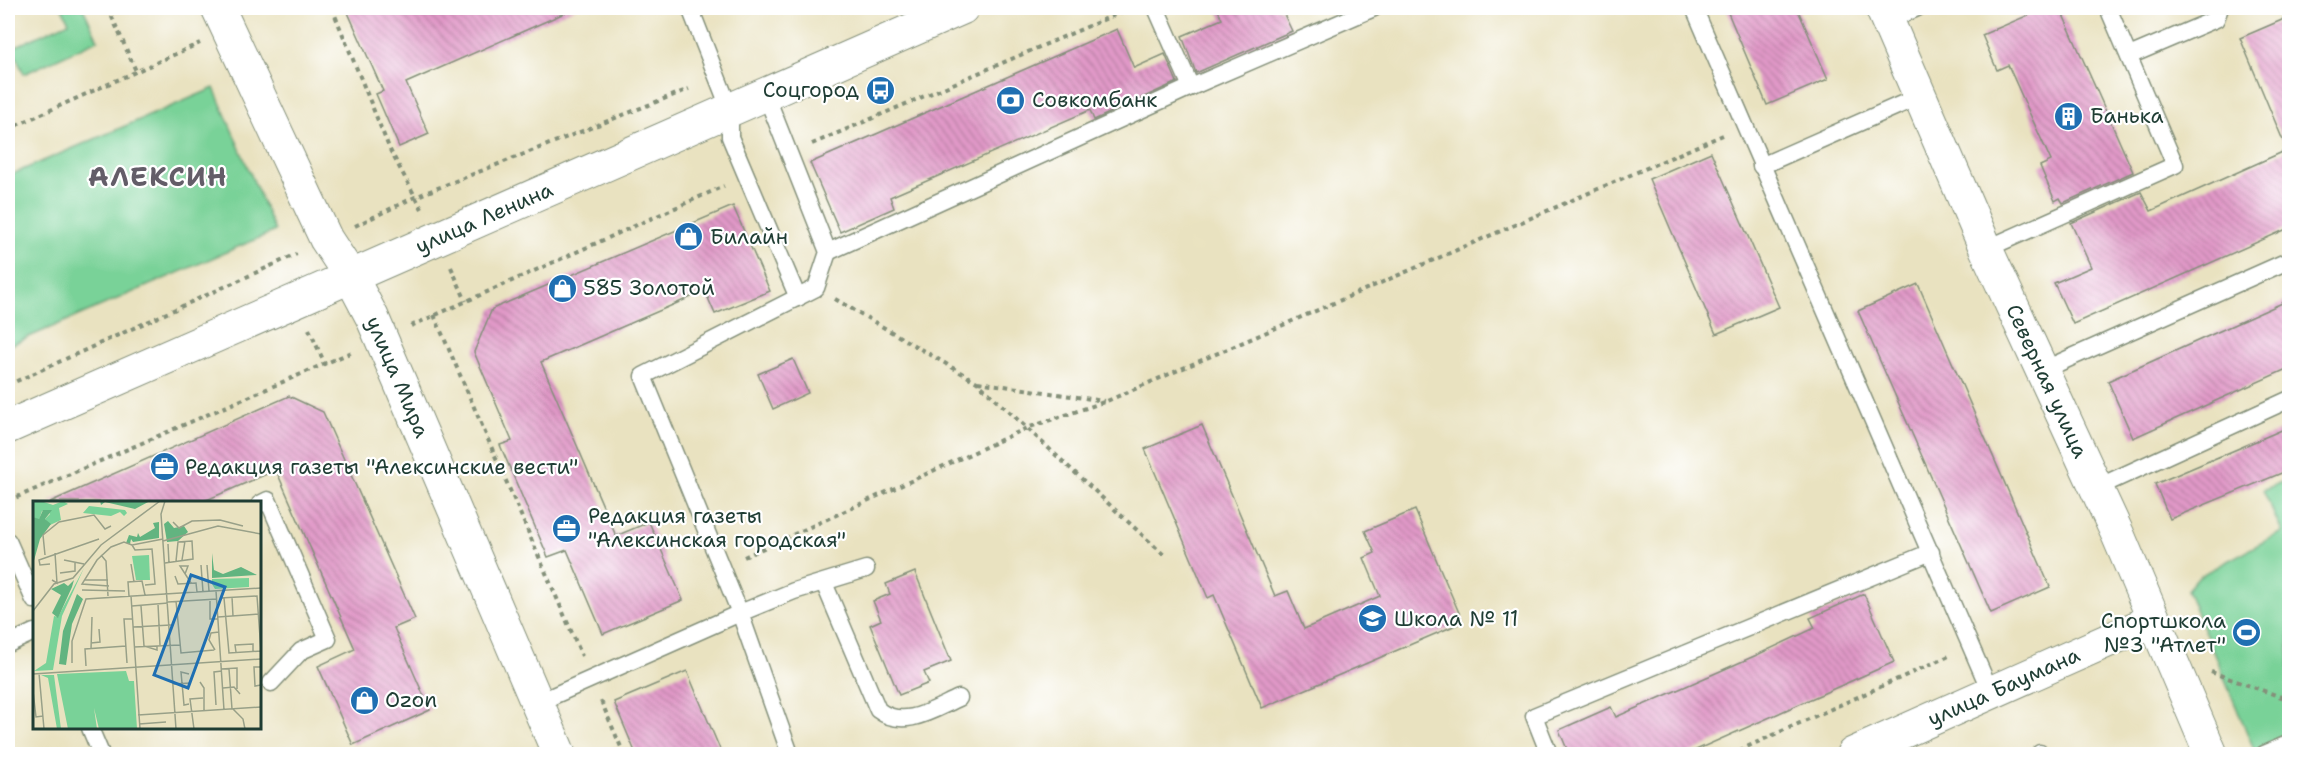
<svg xmlns="http://www.w3.org/2000/svg" width="2297" height="762" viewBox="0 0 2297 762" font-family="'Shantell Sans',sans-serif">
  <style>
    .green { fill: #79d298; stroke: #4c8866; stroke-width: 1.5 }
    .building { fill: url(#building-back-hatch) }
    .lines { fill: none; stroke-linecap: round; stroke-linejoin: round }
    .service-casing { stroke: #84907a; stroke-width: 19 }
    .minor-casing { stroke: #84907a; stroke-width: 35 }
    .tertiary-casing { stroke: #84907a; stroke-width: 35 }
    .path { stroke: #84907a; stroke-width: 4; stroke-dasharray: 4.5 4.5; stroke-linecap: butt }
    .service { stroke: #fff; stroke-width: 16 }
    .minor { stroke: #fff; stroke-width: 33 }
    .tertiary { stroke: #fff; stroke-width: 33 }
    .labels { text-anchor: middle; stroke-width: 4.5; stroke-linejoin: round; paint-order: stroke }
    .poi-label { font-size: 21px; fill: #1f3d34; stroke: #fff; text-anchor: start }
    .street-label { font-size: 21px; fill: #1f3d34; stroke: #fff }
    .district-label { font-size: 27px; font-weight: bold; letter-spacing: 1.5px; fill: #635d68; stroke: #fff }
    .inset-road { fill: none; stroke: #98a088; stroke-width: 1.5 }
    .view { fill: #1f6fb2; fill-opacity: 0.15; stroke: #1f6fb2; stroke-width: 3 }
    .inset-edge { fill: none; stroke: #1f3d34; stroke-width: 3 }
  </style>
  <defs>
    <pattern id="building-back-hatch" width="6" height="6" patternUnits="userSpaceOnUse" patternTransform="scale(1.5)"><rect width="6" height="6" fill="#e199c8"/><path d="M-1 5l2 2M0 0l6 6M5-1l2 2" fill="none" stroke="#b67ea3"/></pattern>
  </defs>
  <rect width="100%" height="100%" fill="#fff"/>
  <filter id="ink" filterUnits="userSpaceOnUse"><feTurbulence type="fractalNoise" baseFrequency=".0167" numOctaves="2"/><feDisplacementMap in="SourceGraphic" scale="12" xChannelSelector="R" yChannelSelector="G"/><feConvolveMatrix kernelMatrix="1 2 1 2 8 2 1 2 1" color-interpolation-filters="sRGB"/></filter>
  <filter id="wash" filterUnits="userSpaceOnUse"><feTurbulence type="fractalNoise" baseFrequency=".008" numOctaves="4" result="noise"/><feDisplacementMap in="SourceGraphic" scale="24" xChannelSelector="R" yChannelSelector="G"/><feGaussianBlur stdDeviation="1.35" result="paint"/><feColorMatrix in="noise" values="0 0 0 0 0 0 0 0 0 0 0 0 0 0 0 0 0 1.4 0 .05"/><feComposite in="paint" operator="in"/></filter>
  <g filter="url(#wash)">
    <rect width="100%" height="100%" fill="#e9e2c0"/>
    <g class="green">
      <polygon points="62,8 83,8 98,40 24,74 12,48 69,22"/>
      <polygon points="214,88 275,231 8,346 8,176"/>
      <polygon points="2289,479 2289,754 2256,754 2187,590 2199,576 2282,532 2263,490"/>
    </g>
    <g id="blocks">
      <g class="building">
        <polygon points="346,8 576,8 406,83 429,134 399,147 376,94 383,91"/>
        <polygon points="1217,8 1281,8 1292,31 1196,73 1182,36 1222,19"/>
        <polygon points="1726,8 1797,8 1828,79 1767,105"/>
        <polygon points="2045,8 2060,8 2133,172 2063,203 2060,198 2055,201 2040,166 2051,161 2008,65 1997,70 1982,35"/>
        <polygon points="2289,17 2289,228 2073,324 2054,283 2091,267 2071,223 2141,192 2151,211 2287,150 2240,38"/>
        <polygon points="1117,29 1134,68 1165,54 1177,82 1094,120 1090,110 890,197 894,208 840,232 810,163"/>
        <polygon points="1711,152 1779,307 1716,334 1649,179"/>
        <polygon points="733,206 770,291 715,314 705,291 541,362 616,536 649,522 683,600 603,634 567,550 548,557 500,445 512,441 474,352 492,309"/>
        <polygon points="1918,284 2050,587 1991,613 1858,311"/>
        <polygon points="2289,300 2289,368 2133,438 2108,381"/>
        <polygon points="793,359 808,393 773,409 758,374"/>
        <polygon points="289,396 323,412 415,619 394,628 430,710 353,745 318,666 355,649 276,470 202,502 50,502"/>
        <polygon points="1202,425 1275,596 1288,591 1304,629 1380,596 1364,558 1375,553 1365,531 1415,510 1463,622 1262,708 1214,595 1208,598 1145,449"/>
        <polygon points="2289,427 2289,470 2170,519 2155,484"/>
        <polygon points="915,572 951,661 924,672 929,683 899,695 870,625 881,620 873,601 890,594 886,584"/>
        <polygon points="1864,594 1894,662 1687,754 1569,754 1559,730 1611,707 1616,717 1759,654 1815,628 1810,618"/>
        <polygon points="687,671 722,754 636,754 614,702"/>
      </g>
    </g>
  </g>
  <g filter="url(#ink)">
    <use href="#blocks" fill-opacity="0" stroke="#84907a" stroke-width="1.5"/>
    <g class="lines">
      <defs>
        <g id="service">
          <polyline points="690,8 730,110 730,137 798,298"/>
          <polyline points="1156,8 1191,87"/>
          <polyline points="1694,8 1991,693"/>
          <polyline points="1888,21 1917,8"/>
          <polyline points="2129,56 2216,19 2220,8"/>
          <polyline points="766,95 828,252 816,288 643,376 740,613 790,754"/>
          <polyline points="1761,166 1920,96"/>
          <polyline points="1986,249 2175,165 2108,8"/>
          <polyline points="828,252 1191,87 1374,8"/>
          <polyline points="2043,370 2290,260"/>
          <polyline points="2096,488 2290,399"/>
          <polyline points="260,504 268,500 328,639 301,651 271,683"/>
          <polyline points="8,541 34,600"/>
          <path d="M824 583 878 710C904 730 934 709 959 698"/>
          <polyline points="8,644 34,632"/>
          <polyline points="537,703 740,613 794,591 866,569"/>
          <polyline points="90,728 101,754"/>
          <polyline points="2040,753 2041,754"/>
          <polyline points="1549,754 1534,716 1931,552"/>
          <polyline points="2264,754 2290,743"/>
        </g>
        <g id="minor">
          <path id="s1" d="M1882 8 1986 249 2118 535 2211 754"/>
          <path id="s2" d="M1853 754 2154 620"/>
        </g>
        <g id="tertiary">
          <path id="s3" d="M218 8 326 239 351 277 372 317 559 754"/>
          <path id="s4" d="M8 427 962 8"/>
        </g>
      </defs>
      <use href="#service" class="service-casing"/>
      <use href="#minor" class="minor-casing"/>
      <use href="#tertiary" class="tertiary-casing"/>
      <g class="path">
        <polyline points="108,8 136,71"/>
        <polyline points="332,8 390,150 422,209"/>
        <polyline points="8,129 200,43"/>
        <polyline points="812,144 1131,8"/>
        <polyline points="355,226 415,197 689,89"/>
        <polyline points="451,267 466,301"/>
        <polyline points="835,299 977,382 1164,555"/>
        <polyline points="434,315 582,656"/>
        <polyline points="411,326 724,186"/>
        <polyline points="309,329 325,364"/>
        <polyline points="978,382 1104,401"/>
        <polyline points="8,385 297,254"/>
        <polyline points="8,501 352,352"/>
        <polyline points="744,557 1027,428 1107,401 1723,135"/>
        <polyline points="2211,672 2290,700"/>
        <polyline points="601,701 624,754"/>
        <polyline points="1731,754 1949,656"/>
      </g>
      <use href="#service" class="service"/>
      <use href="#minor" class="minor"/>
      <use href="#tertiary" class="tertiary"/>
    </g>
  </g>
  <defs>
    <symbol id="bus-disc" viewBox="-11 -11 22 22"><circle r="9.5" fill="#1f6fb2" stroke="#fff"/><path d="M-5-6H5V4H4V6H2V4H-2V6H-4V4H-5ZM-3.5-4V0h7V-4ZM-3.5 1.2v1.5H-2V1.2ZM2 1.2v1.5H3.5V1.2Z" fill="#fff"/></symbol>
    <symbol id="bank-disc" viewBox="-11 -11 22 22"><circle r="9.5" fill="#1f6fb2" stroke="#fff"/><path d="M-6-4H6V4H-6ZM0-2.3a2.3 2.3 0 1 0 0 4.6a2.3 2.3 0 1 0 0-4.6Z" fill="#fff"/></symbol>
    <symbol id="building-disc" viewBox="-11 -11 22 22"><circle r="9.5" fill="#1f6fb2" stroke="#fff"/><path d="M-4-6H4V6H1V3H-1V6H-4ZM-2.5-4.3h1.7v1.8h-1.7ZM.8-4.3h1.7v1.8H.8ZM-2.5-1h1.7V.8h-1.7ZM.8-1h1.7V.8H.8Z" fill="#fff"/></symbol>
    <symbol id="shop-disc" viewBox="-11 -11 22 22"><circle r="9.5" fill="#1f6fb2" stroke="#fff"/><path d="M-5-2.5h2.3a2.7 3.5 0 0 1 5.4 0H5L5.5 6h-11ZM-1.5-2.5h3a1.5 2.3 0 0 0-3 0Z" fill="#fff"/></symbol>
    <symbol id="office-disc" viewBox="-11 -11 22 22"><circle r="9.5" fill="#1f6fb2" stroke="#fff"/><path d="M-6-3h4V-5.5h4V-3h4V5H-6ZM-1-4.5V-3h2v-1.5ZM-6 0V1H6V0Z" fill="#fff"/></symbol>
    <symbol id="school-disc" viewBox="-11 -11 22 22"><circle r="9.5" fill="#1f6fb2" stroke="#fff"/><path d="M0-5L7-2L0 1L-7-2ZM-4 1L0 2.5L4 1V4Q0 6-4 4Z" fill="#fff"/></symbol>
    <symbol id="stadium-disc" viewBox="-11 -11 22 22"><circle r="9.5" fill="#1f6fb2" stroke="#fff"/><path d="M0-5a6.5 5 0 1 0 0 10a6.5 5 0 1 0 0-10ZM-3.5-1.8h7v3.6h-7Z" fill="#fff"/></symbol>
  </defs>
  <g fill-rule="evenodd">
    <use href="#bus-disc" x="864" y="74" width="33" height="33"/>
    <use href="#bank-disc" x="994" y="84" width="33" height="33"/>
    <use href="#building-disc" x="2052" y="100" width="33" height="33"/>
    <use href="#shop-disc" x="672" y="220" width="33" height="33"/>
    <use href="#shop-disc" x="546" y="272" width="33" height="33"/>
    <use href="#office-disc" x="148" y="450" width="33" height="33"/>
    <use href="#office-disc" x="550" y="512" width="33" height="33"/>
    <use href="#school-disc" x="1356" y="602" width="33" height="33"/>
    <use href="#stadium-disc" x="2230" y="616" width="33" height="33"/>
    <use href="#shop-disc" x="348" y="684" width="33" height="33"/>
  </g>
  <g class="labels">
    <g class="poi-label">
      <text x="859" y="97" text-anchor="end">Соцгород</text>
      <text x="1032" y="107">Совкомбанк</text>
      <text x="2090" y="123">Банька</text>
      <text x="710" y="244">Билайн</text>
      <text x="583" y="295">585 Золотой</text>
      <text x="185" y="474">Редакция газеты "Алексинские вести"</text>
      <text x="588" y="523">Редакция газеты<tspan x="588" dy="24">"Алексинская городская"</tspan></text>
      <text x="1394" y="626">Школа № 11</text>
      <text x="2226" y="628" text-anchor="end">Спортшкола<tspan x="2226" dy="24">№3 "Атлет"</tspan></text>
      <text x="385" y="707">Ozon</text>
    </g>
    <g class="street-label">
      <text dy="7" stroke="none"><textPath href="#s4" startOffset="520">улица Ленина</textPath></text>
      <text dy="7" stroke="none"><textPath href="#s3" startOffset="411">улица Мира</textPath></text>
      <text dy="7" stroke="none"><textPath href="#s1" startOffset="408">Северная улица</textPath></text>
      <text dy="7" stroke="none"><textPath href="#s2" startOffset="165">улица Баумана</textPath></text>
    </g>
    <g class="district-label">
      <text x="158" y="186">АЛЕКСИН</text>
    </g>
  </g>
  <g transform="translate(33 501)">
    <rect width="228" height="228" fill="#e9e2c0"/>
    <path d="M0 0H19L11 1 20 4 30 0 35 3 26 7 28 19 17 24 12 18 17 13 14 9 9 10 6 19 0 16ZM56 5 92 9 94 12 91 15 87 11 78 15 50 12ZM51 67 29 115 20 169 1 170 13 162 21 115 25 116ZM216 77V86L182 88 179 83V78ZM93 170 96 180H101L104 228H66L61 207 64 228H35L24 173ZM8 174H21L28 228H24L15 177Z" fill="#79d298"/>
    <path d="M67 0H117L102 8 72 1 68 4ZM10 9H19L12 18 18 23 7 38 0 63V16L6 18ZM135 20 141 27 151 25 155 31 145 40 134 41 131 23ZM126 21V37L100 41 98 38 97 43 93 42 96 34 104 36 105 32 107 36 122 27 120 22ZM179 52 181 69 190 73 208 66 224 74 179 77ZM41 79 39 86 25 117 19 112 28 94 18 88 31 82 35 85ZM44 93 50 98 39 123 33 164 26 163 30 130Z" fill="#62b480"/>
    <path d="M116 54 117 79H103L99 55Z" fill="#79d298"/>
    <path class="inset-road" d="M132 0 128 13 143 228M140 21 146 27 159 20 187 19 210 25M130 40 185 25 228 33M135 43 136 62M12 54 10 34 26 21 61 14 72 28 78 25M68 54 73 60 75 95M31 59 51 63M149 59 152 40M132 62 160 58 159 40 145 41 143 60M17 63 7 64 6 59 66 38M98 63 101 81M168 64 170 91M174 64 176 90M27 72 42 70V62M152 73 155 65H147L158 82M142 75 145 83 163 82 164 91M19 79 24 82 22 52M51 79H75M112 84 122 83 119 48 102 49 99 44 130 38M76 85 49 83 64 59 78 46 91 41 99 44M49 89 92 90M183 90 191 209M96 95 95 81 109 80 112 94M98 95 107 228M199 96 200 115M187 97 224 95 228 150 196 152 191 97M177 98V118H185M143 100 148 152 181 149M135 101 184 98M125 103 127 144M99 105 135 102M108 105 111 145 124 149V145M0 110 21 83 40 77 68 44 127 0M185 116 226 113M100 126 138 124M58 142 67 141 66 128M101 146 147 144M58 148 59 116M182 149 176 139 178 132 186 131M203 151 202 144 220 143V150M39 162V140L53 98 228 87M94 162 91 118H100M53 165 52 148 93 145M228 166H221L222 185 228 184M188 168 204 167V188M196 168 199 208M6 172 11 228M0 173 228 158M156 173 148 171 151 204 156 203M167 181 171 187V210M140 183 158 182M190 187 201 186 207 193M0 190 3 216 10 215M183 204 181 171 189 170M200 208 210 218 212 228M105 214 228 206M106 223 133 221M161 228 157 198 170 197"/>
    <path class="view" d="M158 74 192 86 155 187 121 174Z"/>
    <rect width="228" height="228" class="inset-edge"/>
  </g>
  <rect width="2297" height="762" fill="none" stroke="#fff" stroke-width="30"/>
</svg>
